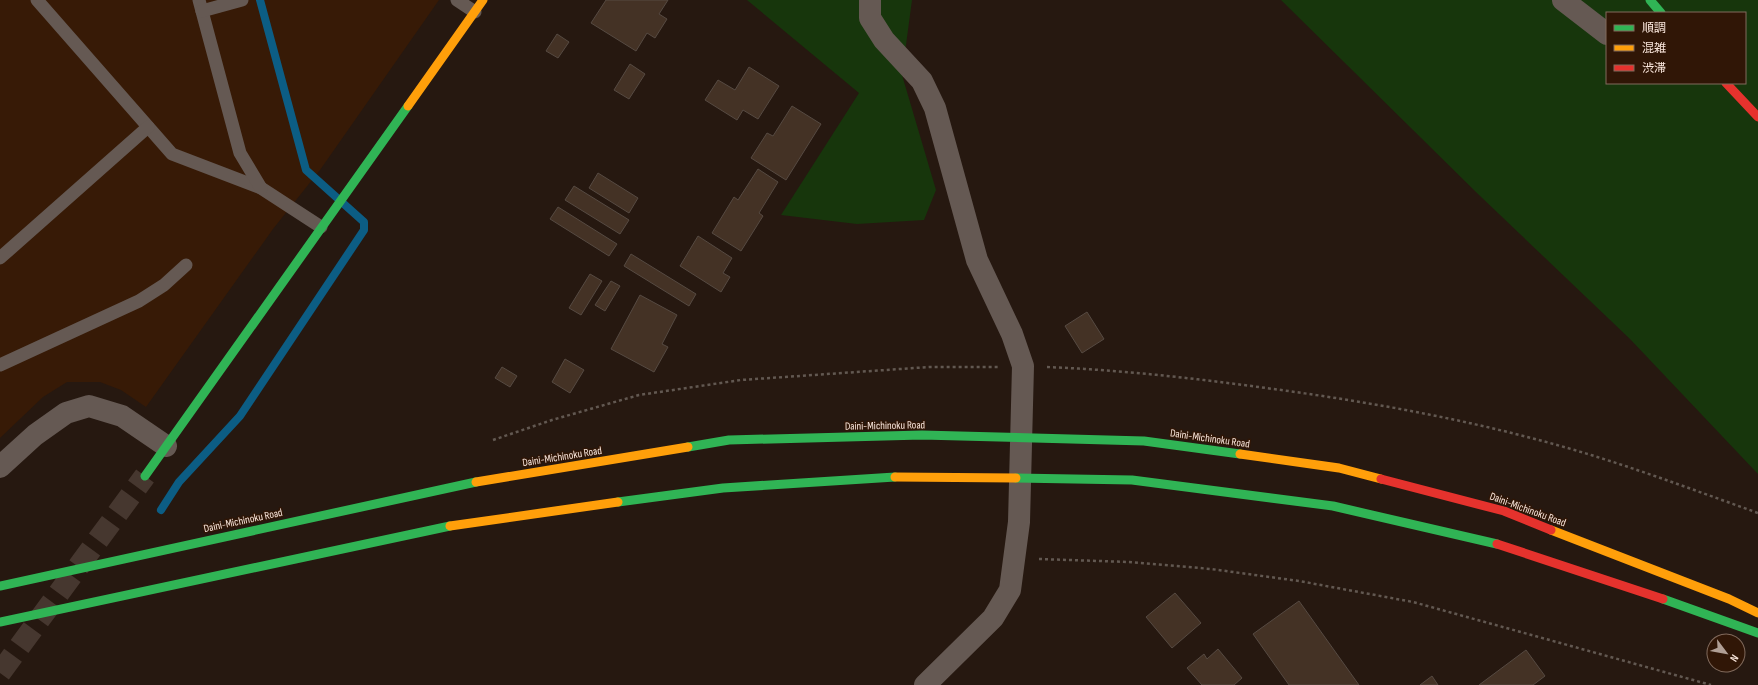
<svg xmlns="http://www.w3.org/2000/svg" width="1758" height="685" viewBox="0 0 1758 685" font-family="'Sofia Sans Condensed','Noto Sans JP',sans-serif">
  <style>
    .built { fill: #371a06 }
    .green { fill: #17360c; fill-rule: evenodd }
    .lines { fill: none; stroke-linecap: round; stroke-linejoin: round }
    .stream { stroke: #0c5d84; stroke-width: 8 }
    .building { fill: #443225; stroke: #564a42 }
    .secondary-tunnel { stroke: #46372f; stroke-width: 22; stroke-dasharray: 22 11; stroke-linecap: butt }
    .path { stroke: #625851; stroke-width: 2.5; stroke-dasharray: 3 3; stroke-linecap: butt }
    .lane { stroke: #655953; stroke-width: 13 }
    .street { stroke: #655953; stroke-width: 22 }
    .fast { stroke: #30b455; stroke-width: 9 }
    .slow { stroke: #ff9f0a; stroke-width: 9 }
    .jam { stroke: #e5322d; stroke-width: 9 }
    .labels { text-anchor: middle; stroke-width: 3; stroke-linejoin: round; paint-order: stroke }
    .street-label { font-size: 11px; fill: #fae7dd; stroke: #301606 }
  </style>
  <rect width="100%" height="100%" fill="#261810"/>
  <polygon class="built" points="0,0 439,0 320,170 273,229 146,407 121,390 100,382 67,382 43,397 0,438"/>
  <g class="green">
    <polygon points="747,0 912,0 902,75 936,190 924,220 857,224 781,215 859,93"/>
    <path d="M1281 0H1758V474L1630 339 1478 194ZM1607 13H1745V83H1607Z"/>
  </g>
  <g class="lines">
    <polyline class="stream" points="161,510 179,482 240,416 364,230 364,222 306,170 260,0"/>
  </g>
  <g class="building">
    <polygon points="606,0 668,0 659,14 667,19 655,38 647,33 636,51 591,23"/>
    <polygon points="557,34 569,42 558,58 546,51"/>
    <polygon points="630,64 645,74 629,99 614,90"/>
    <polygon points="749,67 779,86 758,119 743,110 737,120 705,100 718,80 735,90"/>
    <polygon points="792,106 821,124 786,180 751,158 767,133 773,136"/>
    <polygon points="758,169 778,182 759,213 763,216 741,251 712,233 734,197 738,200"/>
    <polygon points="598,173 638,198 629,213 589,188"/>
    <polygon points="574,186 629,220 620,234 565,200"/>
    <polygon points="558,207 617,244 609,256 550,219"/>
    <polygon points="698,236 732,258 723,273 730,277 721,292 680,266"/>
    <polygon points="631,254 696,294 689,306 624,266"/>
    <polygon points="590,274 602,281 581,315 569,308"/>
    <polygon points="611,281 620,286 605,311 595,305"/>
    <polygon points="640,295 677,315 662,344 668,347 654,372 611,349"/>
    <polygon points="1087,312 1104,339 1082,353 1065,326"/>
    <polygon points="565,359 584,370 570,393 552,382"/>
    <polygon points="502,367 517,376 510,387 495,378"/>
    <polygon points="1175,593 1201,623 1172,648 1146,617"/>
    <polygon points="1299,601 1359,685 1289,685 1253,634"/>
    <polygon points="1218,649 1242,678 1234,685 1202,685 1187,668 1204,654 1207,659"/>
    <polygon points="1526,650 1545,676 1533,685 1479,685"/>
    <polygon points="1432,676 1438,685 1420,685"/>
  </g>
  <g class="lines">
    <polyline class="secondary-tunnel" points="0,673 145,476"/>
    <g class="path">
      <path d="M1047 367C1120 370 1193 378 1266 388 1364 401 1461 418 1557 445 1625 464 1691 489 1758 513"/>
      <polyline points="493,440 552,420 639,395 741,380 929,367 998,367"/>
      <polyline points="1039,559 1129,562 1211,569 1299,581 1413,602 1711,685"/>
    </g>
    <g class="lane">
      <polyline points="37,0 172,154 261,188 321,227"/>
      <polyline points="199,0 240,153 261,188"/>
      <polyline points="457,0 475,12"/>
      <polyline points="202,11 242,0"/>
      <polyline points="0,258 148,127"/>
      <polyline points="0,365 139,301 164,285 186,265"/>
    </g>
    <g class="street">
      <polyline points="870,0 870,18 884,40 922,81 935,108 977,260 1012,334 1023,366 1019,522 1010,590 993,618 925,685"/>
      <polyline points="1563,0 1607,34"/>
      <polyline points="0,467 35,435 66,413 89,406 122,416 166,446"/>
    </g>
    <g class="fast">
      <polyline points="1650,0 1661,13"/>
      <polyline points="688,447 729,440 922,435 1144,441 1240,454"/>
      <polyline points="145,476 408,106"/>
      <polyline points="1016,478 1132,480 1333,506 1497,544"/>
      <polyline points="618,502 723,488 895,477"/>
      <polyline points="0,586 476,482"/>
      <polyline points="1663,599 1758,633"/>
      <polyline points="0,622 450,526"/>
    </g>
    <g class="slow">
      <polyline points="408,106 483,0"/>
      <polyline points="1240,454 1339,468 1381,479"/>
      <polyline points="895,477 1016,478"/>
      <polyline points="476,482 688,447"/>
      <polyline points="450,526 618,502"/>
      <polyline points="1551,530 1729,599 1758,613"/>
    </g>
    <g class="jam">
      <polyline points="1726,83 1758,117"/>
      <polyline points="1381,479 1504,511 1551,530"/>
      <polyline points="1497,544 1663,599"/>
    </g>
  </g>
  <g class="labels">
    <g class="street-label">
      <text transform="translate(885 425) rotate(-1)" y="4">Daini-Michinoku Road</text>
      <text transform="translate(1210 438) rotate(8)" y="4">Daini-Michinoku Road</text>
      <text transform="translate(562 456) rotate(-9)" y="4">Daini-Michinoku Road</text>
      <text transform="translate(1528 509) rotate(20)" y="4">Daini-Michinoku Road</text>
      <text transform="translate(243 520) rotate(-12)" y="4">Daini-Michinoku Road</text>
    </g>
  </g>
  <rect x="1606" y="12" width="140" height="72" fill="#301606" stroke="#816a5c"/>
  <rect x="1614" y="25" width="20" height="6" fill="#30b455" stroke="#816a5c"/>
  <text x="1642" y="32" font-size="12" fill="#fae7dd">順調</text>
  <rect x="1614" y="45" width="20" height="6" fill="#ff9f0a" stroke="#816a5c"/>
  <text x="1642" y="52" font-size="12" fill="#fae7dd">混雑</text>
  <rect x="1614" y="65" width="20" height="6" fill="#e5322d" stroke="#816a5c"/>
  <text x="1642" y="72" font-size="12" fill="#fae7dd">渋滞</text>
  <g transform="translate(1726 653) rotate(122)"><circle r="19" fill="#301606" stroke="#816a5c"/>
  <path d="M0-3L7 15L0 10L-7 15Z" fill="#b09f95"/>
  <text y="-6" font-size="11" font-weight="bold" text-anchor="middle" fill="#fae7dd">N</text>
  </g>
</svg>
